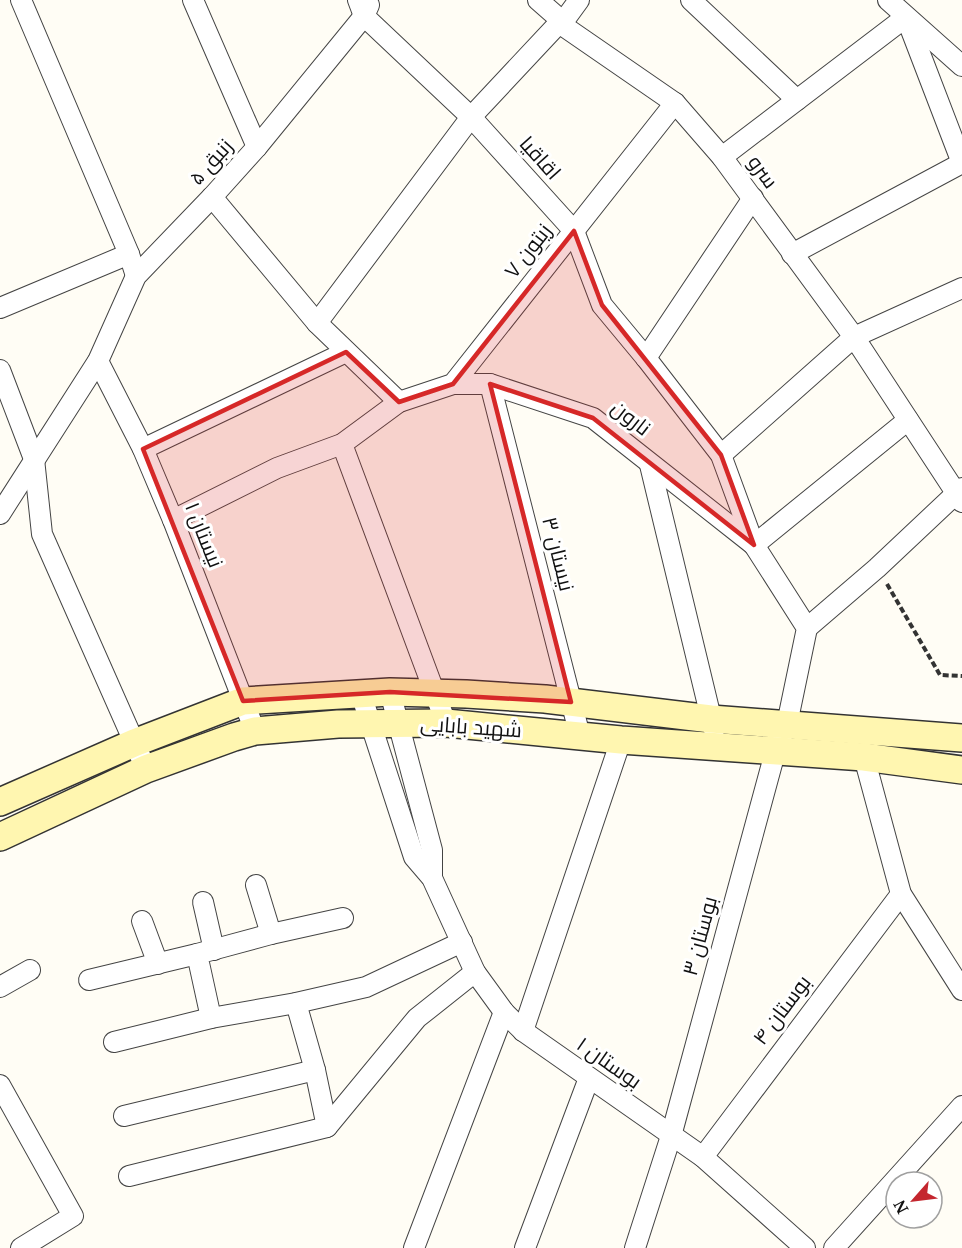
<svg xmlns="http://www.w3.org/2000/svg" width="962" height="1248" viewBox="0 0 962 1248" font-family="'Noto Serif',Cairo,serif">
  <style>
    .lines { fill: none; stroke-linecap: round; stroke-linejoin: round }
    .minor-casing { stroke: #444; stroke-width: 22 }
    .secondary-casing { stroke: #333; stroke-width: 30 }
    .path { stroke: #333; stroke-width: 4; stroke-dasharray: 6 3; stroke-linecap: butt }
    .minor { stroke: #fff; stroke-width: 20 }
    .secondary { stroke: #fff6b0; stroke-width: 27 }
    .marked { fill: #d62828; fill-opacity: 0.2; stroke: #d62828; stroke-width: 4.5; stroke-linejoin: round }
    .labels { text-anchor: middle; stroke-width: 6; stroke-linejoin: round; paint-order: stroke }
    .street-label { font-size: 21px; fill: #111; stroke: #fff }
  </style>
  <rect width="100%" height="100%" fill="#fffdf5"/>
  <g class="lines">
    <defs>
      <g id="minor">
        <polyline points="21,0 129,254 136,276"/>
        <polyline points="193,0 257,147"/>
        <polyline points="358,0 364,16 471,117 574,231 602,305 646,358 721,455 754,545 807,628 787,724 776,749 671,1136 635,1248"/>
        <polyline points="538,0 563,22 559,23 675,103 722,157 854,337 962,502"/>
        <polyline points="691,0 797,100"/>
        <polyline points="888,0 962,66"/>
        <polyline points="563,22 579,0"/>
        <polyline points="722,157 906,17 962,163"/>
        <polyline points="212,197 317,323 399,402"/>
        <polyline points="792,254 962,163"/>
        <polyline points="0,308 129,254"/>
        <polyline points="317,323 471,117 559,23"/>
        <polyline points="646,358 753,198"/>
        <polyline points="98,361 143,449 173,520 255,731"/>
        <polyline points="0,370 34,459 42,534 146,769"/>
        <polyline points="453,384 490,384 593,418 754,545 908,420"/>
        <polyline points="490,384 580,736"/>
        <polyline points="342,444 446,723"/>
        <polyline points="143,449 346,352"/>
        <polyline points="721,455 854,337 962,288"/>
        <polyline points="650,465 714,730"/>
        <polyline points="0,514 98,361 136,276 212,197 257,147 364,16 369,5"/>
        <polyline points="173,520 277,468 342,444 399,402 453,384 675,103"/>
        <polyline points="807,628 877,568 962,488"/>
        <polyline points="390,692 432,850 432,878"/>
        <polyline points="361,694 414,857 432,878 475,972 504,1012 523,1031 703,1157 805,1248"/>
        <polyline points="864,757 901,894 962,990"/>
        <polyline points="256,885 271,934"/>
        <polyline points="203,902 214,950"/>
        <polyline points="142,921 158,964"/>
        <polyline points="89,980 197,954"/>
        <polyline points="0,987 30,970"/>
        <polyline points="296,1003 315,1070 327,1127"/>
        <polyline points="211,1018 197,954 271,934 343,918"/>
        <polyline points="523,1031 621,740"/>
        <polyline points="114,1042 211,1018 296,1003 366,987 462,942"/>
        <polyline points="0,1085 73,1216 21,1248"/>
        <polyline points="124,1116 315,1070"/>
        <polyline points="703,1157 901,894"/>
        <polyline points="129,1176 327,1127 417,1018 475,972"/>
        <polyline points="414,1248 504,1012"/>
        <polyline points="525,1248 589,1078"/>
        <polyline points="834,1248 962,1106"/>
      </g>
      <g id="secondary">
        <polyline points="0,802 134,743 243,701 390,692 466,694 545,699 711,719 962,738"/>
        <polyline points="0,837 146,769 234,737 255,731 338,724 446,723 621,740 864,757 962,770"/>
      </g>
    </defs>
    <use href="#minor" class="minor-casing"/>
    <use href="#secondary" class="secondary-casing"/>
    <polyline class="path" points="887,584 940,675 962,676"/>
    <use href="#minor" class="minor"/>
    <use href="#secondary" class="secondary"/>
  </g>
  <path class="marked" d="M574 231 602 305 721 455 754 545 593 418 490 384 571 702 390 692 243 701 143 449 346 352 399 402 453 384Z"/>
  <g class="labels">
    <g class="street-label">
      <text transform="translate(540 158) rotate(48)" y="7">اقاقیا</text>
      <text transform="translate(211 162) rotate(-48)" y="7">زنبق ۵</text>
      <text transform="translate(763 172) rotate(54)" y="7">سرو</text>
      <text transform="translate(528 251) rotate(-52)" y="7">زیتون ۷</text>
      <text transform="translate(631 418) rotate(38)" y="7">نارون</text>
      <text transform="translate(204 535) rotate(68)" y="7">نیستان ۱</text>
      <text transform="translate(558 554) rotate(76)" y="7">نیستان ۳</text>
      <text transform="translate(471 727) rotate(4)" y="7">شهید بابایی</text>
      <text transform="translate(700 936) rotate(-75)" y="7">بوستان ۳</text>
      <text transform="translate(782 1010) rotate(-53)" y="7">بوستان ۴</text>
      <text transform="translate(609 1063) rotate(35)" y="7">بوستان ۱</text>
    </g>
  </g>
  <g transform="translate(914 1200) rotate(242)"><circle r="28" fill="#ffffff" stroke="#a0a0a0" stroke-width="1.5"/>
  <path d="M0-4.5L10 22L0 15L-10 22Z" fill="#c4262e"/>
  <text y="-9" font-size="16" font-weight="bold" text-anchor="middle" fill="#111111">N</text>
  </g>
</svg>
